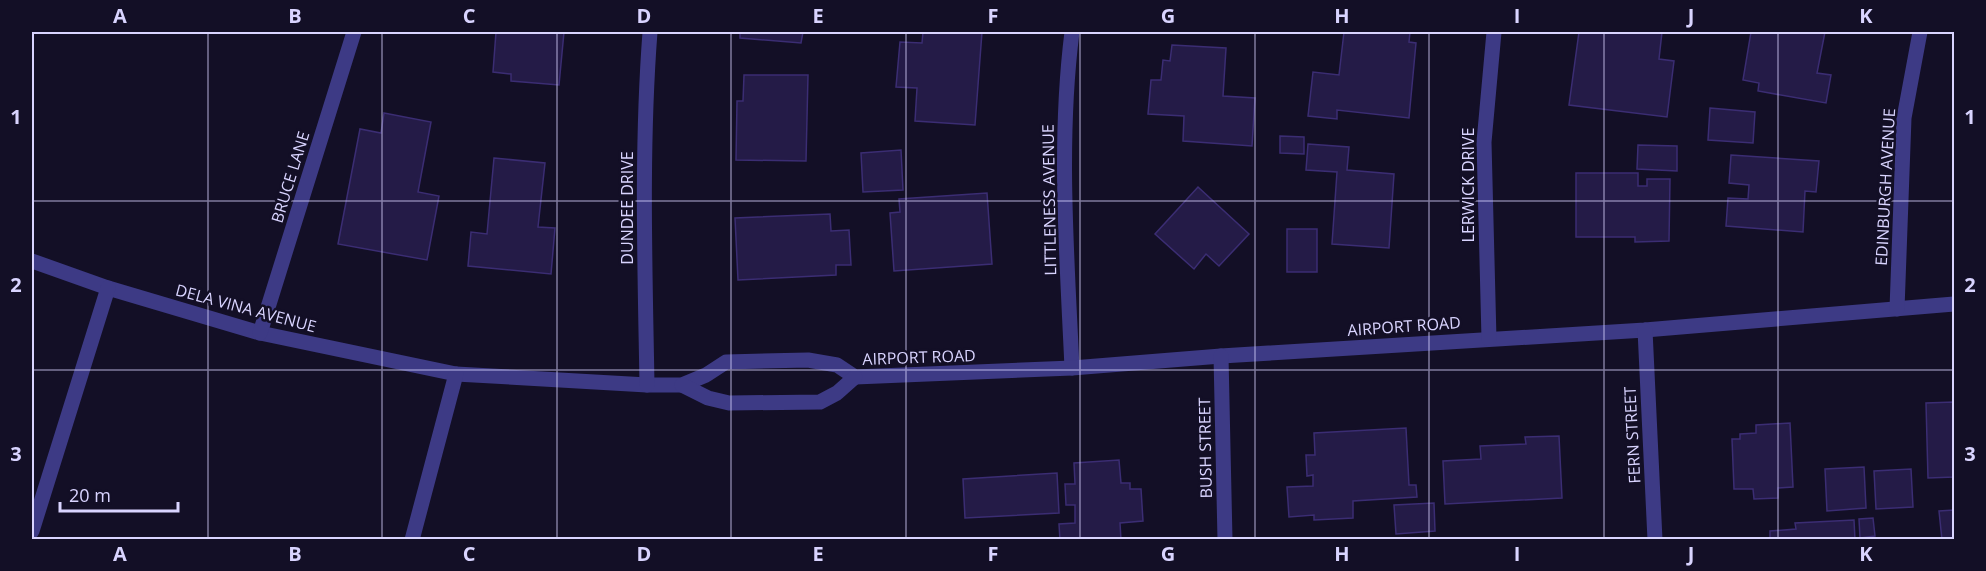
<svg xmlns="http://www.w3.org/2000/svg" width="1986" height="571" viewBox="0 0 1986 571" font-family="'Open Sans',sans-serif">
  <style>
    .building { fill: #241b47; stroke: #3b2d73; stroke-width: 1.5 }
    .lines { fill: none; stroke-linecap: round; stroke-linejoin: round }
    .minor { stroke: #3d3a85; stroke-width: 15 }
    .grid { fill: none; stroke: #d9d4ff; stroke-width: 1.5; stroke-opacity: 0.55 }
    .labels { text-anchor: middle; stroke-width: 5; stroke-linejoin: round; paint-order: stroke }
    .street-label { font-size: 16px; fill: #d9d4ff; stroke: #130f26 }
    .neatline { fill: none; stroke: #d9d4ff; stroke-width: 2 }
    .grid-label { font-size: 20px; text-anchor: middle; font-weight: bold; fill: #d9d4ff }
  </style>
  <rect width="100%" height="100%" fill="#130f26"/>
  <g class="building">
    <polygon points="496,32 564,32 559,85 511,81 511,74 493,72"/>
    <polygon points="740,32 803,32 801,43 740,38"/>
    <polygon points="923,32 982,32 975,125 915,121 917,88 896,87 900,42 922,43"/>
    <polygon points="1344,32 1410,32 1409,42 1416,43 1409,118 1337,110 1337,119 1308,116 1313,72 1339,75"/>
    <polygon points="1579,32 1662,32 1659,59 1674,61 1667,117 1569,105"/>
    <polygon points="1751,32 1825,32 1817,73 1831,75 1826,103 1758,91 1759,83 1743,80"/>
    <polygon points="1172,45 1226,48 1223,96 1255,98 1252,146 1183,141 1184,116 1148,114 1151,80 1161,80 1163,60 1170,61"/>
    <polygon points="744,75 808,75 806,161 736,160 737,101 743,101"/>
    <polygon points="1710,108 1755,112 1753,143 1708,140"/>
    <polygon points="384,113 431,122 418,192 439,196 427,260 338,244 360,129 381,133"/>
    <polygon points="1280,136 1304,137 1304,154 1280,153"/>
    <polygon points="1308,144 1349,147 1347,170 1394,174 1389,248 1332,244 1337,172 1306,170"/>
    <polygon points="1638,145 1677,146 1677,171 1637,169"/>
    <polygon points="901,150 903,190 863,192 861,153"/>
    <polygon points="1731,155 1819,161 1816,192 1805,191 1803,232 1726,226 1728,198 1748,199 1749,185 1729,183"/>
    <polygon points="494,158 545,163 538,227 555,228 551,274 468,266 471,232 487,234"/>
    <polygon points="1576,173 1638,173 1638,186 1647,186 1647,179 1670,179 1669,241 1635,242 1635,237 1576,237"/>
    <polygon points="1198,187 1249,234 1219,266 1206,254 1194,269 1155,234"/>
    <polygon points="987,193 992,264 894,271 890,213 900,212 899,199"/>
    <polygon points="830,214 831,231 849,230 851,265 836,265 836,275 738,280 735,218"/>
    <rect x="1287" y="229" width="30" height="43"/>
    <polygon points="1954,402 1954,477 1928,478 1926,403"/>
    <polygon points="1790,423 1793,487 1778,488 1778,498 1754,499 1753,489 1734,489 1732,439 1740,439 1740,434 1756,433 1756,425"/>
    <polygon points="1406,428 1409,485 1416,485 1417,497 1353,501 1353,518 1314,520 1314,515 1289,517 1287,487 1313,486 1313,475 1307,476 1306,455 1315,455 1314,433"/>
    <polygon points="1559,436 1562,498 1445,504 1443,461 1481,459 1480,446 1526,444 1525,437"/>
    <polygon points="1119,460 1121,483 1130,483 1130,489 1141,489 1143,521 1120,523 1121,540 1060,540 1059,524 1075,523 1075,505 1066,505 1065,484 1075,484 1074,463"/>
    <polygon points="1864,467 1866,508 1827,511 1825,469"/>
    <polygon points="1911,469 1913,507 1876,509 1874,471"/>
    <polygon points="1057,473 1059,513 965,518 963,479"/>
    <polygon points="1434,503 1435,531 1396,534 1394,505"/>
    <polygon points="1954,510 1954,540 1942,540 1939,511"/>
    <polygon points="1873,518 1875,536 1860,538 1859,519"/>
    <polygon points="1854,520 1855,540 1770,540 1770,531 1796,529 1795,523"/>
  </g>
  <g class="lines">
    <g class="minor">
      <path d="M1072 32C1058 143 1067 256 1072 368"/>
      <polyline points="32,261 108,288 260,333 456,374 647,385 682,385 706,375 726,362 808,360 837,365 855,377 1072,368 1221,356 1645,330 1954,304"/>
      <polyline points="1897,309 1904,118 1920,32"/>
      <polyline points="1645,330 1655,540"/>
      <polyline points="260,333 354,32"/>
      <polyline points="1489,339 1484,142 1494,32"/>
      <polyline points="1221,356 1225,540"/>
      <path d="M647 385C645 267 641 150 650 32"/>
      <polyline points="682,385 708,398 729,403 820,402 837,393 855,377"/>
      <polyline points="32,531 108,288"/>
      <polyline points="412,540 456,374"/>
    </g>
  </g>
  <path class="grid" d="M208 32V540M382 32V540M557 32V540M731 32V540M906 32V540M1080 32V540M1255 32V540M1429 32V540M1604 32V540M1778 32V540M32 201H1954M32 370H1954"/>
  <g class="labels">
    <g class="street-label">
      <text transform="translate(290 177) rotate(-73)" y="6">BRUCE LANE</text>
      <text transform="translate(1468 185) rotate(-90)" y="6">LERWICK DRIVE</text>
      <text transform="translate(1885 187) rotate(-87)" y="6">EDINBURGH AVENUE</text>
      <text transform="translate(1049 200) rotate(-91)" y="6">LITTLENESS AVENUE</text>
      <text transform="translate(627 208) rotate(-90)" y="6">DUNDEE DRIVE</text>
      <text transform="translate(246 308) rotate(15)" y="6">DELA VINA AVENUE</text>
      <text transform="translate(1404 326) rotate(-4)" y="6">AIRPORT ROAD</text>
      <text transform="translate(919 357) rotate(-2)" y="6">AIRPORT ROAD</text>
      <text transform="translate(1632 435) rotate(-93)" y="6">FERN STREET</text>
      <text transform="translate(1205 448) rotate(-91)" y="6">BUSH STREET</text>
    </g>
  </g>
  <rect width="1986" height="571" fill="none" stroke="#130f26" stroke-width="66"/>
  <path d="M60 502v9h118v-9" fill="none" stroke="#d9d4ff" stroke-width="3"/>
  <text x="69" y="502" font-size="18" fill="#d9d4ff" stroke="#130f26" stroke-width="4.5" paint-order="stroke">20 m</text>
  <rect x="33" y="33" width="1920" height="505" class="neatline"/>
  <g class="grid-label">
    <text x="120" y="23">A</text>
    <text x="295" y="23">B</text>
    <text x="469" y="23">C</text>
    <text x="644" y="23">D</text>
    <text x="818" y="23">E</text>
    <text x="993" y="23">F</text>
    <text x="1168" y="23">G</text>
    <text x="1342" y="23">H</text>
    <text x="1517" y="23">I</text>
    <text x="1691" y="23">J</text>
    <text x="1866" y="23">K</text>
    <text x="16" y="124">1</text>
    <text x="1970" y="124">1</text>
    <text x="16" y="292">2</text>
    <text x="1970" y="292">2</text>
    <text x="16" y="461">3</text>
    <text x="1970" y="461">3</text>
    <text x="120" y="561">A</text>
    <text x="295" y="561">B</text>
    <text x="469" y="561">C</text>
    <text x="644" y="561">D</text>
    <text x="818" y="561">E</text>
    <text x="993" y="561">F</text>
    <text x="1168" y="561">G</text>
    <text x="1342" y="561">H</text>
    <text x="1517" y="561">I</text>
    <text x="1691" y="561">J</text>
    <text x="1866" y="561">K</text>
  </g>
</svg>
